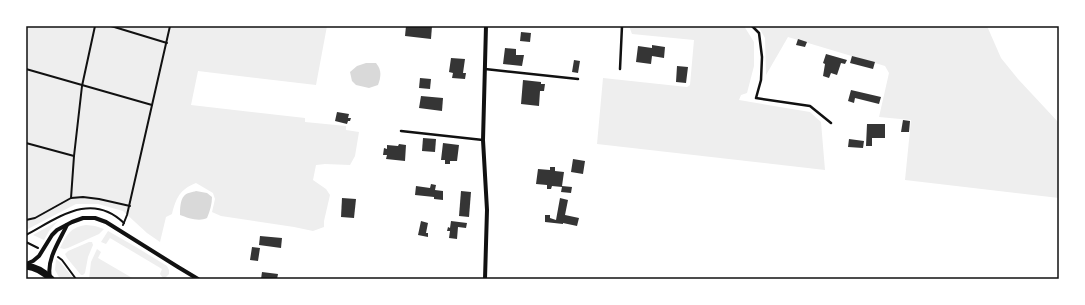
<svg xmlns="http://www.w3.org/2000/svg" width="1085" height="305" viewBox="0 0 1085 305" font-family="'Source Sans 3',sans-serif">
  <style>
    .green { fill: #eee }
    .water { fill: #d9d9d9 }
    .building { fill: #353535 }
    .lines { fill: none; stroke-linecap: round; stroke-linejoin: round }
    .path { stroke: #111; stroke-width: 2 }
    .service { stroke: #111; stroke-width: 2.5 }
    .minor { stroke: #111; stroke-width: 4 }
    .secondary { stroke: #111; stroke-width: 7 }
    .neatline { fill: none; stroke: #111; stroke-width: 1.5 }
  </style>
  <rect width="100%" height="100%" fill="#fff"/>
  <g class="green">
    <path d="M26 26H327L316 85 198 71 191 105 305 118V122L346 126V130L359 132 355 156 350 165 325 164 316 165 313 180 326 189 330 195 324 221V227L313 231 294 227 221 216 212 212 215 199 213 193 196 183C180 189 176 198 172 214L166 217 160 242 147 233 123 211 98 204H76L26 230Z"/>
    <polygon points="629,26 744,26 754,42 754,66 747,93 741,95 739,100 810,112 821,122 825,170 597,144 603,78 687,87 690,85 694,40 632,34"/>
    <polygon points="758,26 987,26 1001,58 1018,79 1059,123 1059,198 905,180 911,120 879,117 889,73 885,66 788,37 766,75 765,38"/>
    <polygon points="58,221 49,231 44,240 33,235"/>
    <path d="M86 225 95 226 104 229 99 234 68 248 64 249 60 248C67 234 71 227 86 225Z"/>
    <polygon points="108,231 136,247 167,266 169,270 169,274 165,278 163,278 160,274 162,269 110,238 106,244 101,242"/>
    <polygon points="89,242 92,242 93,245 88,257 85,273 83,275 81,275 67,258 65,254 68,251"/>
    <polygon points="97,249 101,252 98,258 134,279 89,279 91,262"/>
    <polygon points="56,259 60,262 74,279 60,279 55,270"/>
  </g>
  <g class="water">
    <path d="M366 63H376C382 70 381 77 378 85L369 88 356 85 352 81 350 72 357 66Z"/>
    <path d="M196 191 207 193 212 197C212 204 210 211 207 218 199 222 188 218 180 215 180 210 180 200 184 196 186 193 193 192 196 191Z"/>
  </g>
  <g class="building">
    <polygon points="406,26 432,26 431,39 405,36"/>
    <polygon points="521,32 531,33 530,42 520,41"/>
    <polygon points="798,39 807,42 805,47 796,45"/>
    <polygon points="652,45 665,47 664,58 652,56 651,64 636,62 638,46 652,48"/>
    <polygon points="505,48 516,49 516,55 524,55 522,66 503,64"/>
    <polygon points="826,54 847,60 845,64 841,63 837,75 831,73 829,78 823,76 825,64 823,63"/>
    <polygon points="852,56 875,62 873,69 850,63"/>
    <polygon points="451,58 465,59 463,73 466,73 465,79 452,78 453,73 449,72"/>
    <polygon points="574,60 580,61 578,73 572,72"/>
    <polygon points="677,66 688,67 686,83 676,82"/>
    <polygon points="420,78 431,79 430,89 419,88"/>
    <polygon points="523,80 541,82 541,84 545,84 544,91 540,91 539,106 521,104"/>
    <polygon points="851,90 881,97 879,104 855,98 854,103 848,101"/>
    <polygon points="421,96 443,98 442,111 419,108"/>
    <polygon points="337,112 349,114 348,118 351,118 350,121 348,121 347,124 335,121"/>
    <polygon points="903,120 910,121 909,132 901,132"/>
    <polygon points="867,124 885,124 885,138 872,138 872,146 866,146"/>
    <polygon points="423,138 436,139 435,152 422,151"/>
    <polygon points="849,139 864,141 863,148 848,147"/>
    <polygon points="443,143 459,145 457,161 450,161 450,164 445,164 445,160 441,160"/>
    <polygon points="399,144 406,145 405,161 386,159 387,155 383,155 384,148 387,149 387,145 398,146"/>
    <polygon points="573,159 585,161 583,174 571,172"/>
    <polygon points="550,167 555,167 555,171 564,172 562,186 572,187 571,193 561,192 562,187 552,186 551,189 547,189 547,185 536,184 538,169 550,170"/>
    <polygon points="431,184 436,185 435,190 443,191 443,200 434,199 434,197 415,195 416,186 430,188"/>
    <polygon points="461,191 471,192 469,217 459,216"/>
    <polygon points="342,198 356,199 354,218 341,217"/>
    <polygon points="560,198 568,200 565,215 579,218 577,226 563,223 563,224 545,222 545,215 550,215 550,218 556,220"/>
    <polygon points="421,221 428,223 426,233 428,233 428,237 418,235"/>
    <polygon points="451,221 467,223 466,228 458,227 457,239 449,238 450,231 447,231 448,227 450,228"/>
    <polygon points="260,236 282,238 281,248 259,245"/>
    <polygon points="252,247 260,248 258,261 250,260"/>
    <polygon points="262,272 278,274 277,279 261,279"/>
  </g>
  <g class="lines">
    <g class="path">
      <polyline points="111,26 167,43"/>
      <polyline points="26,69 152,105"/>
      <polyline points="26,143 74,156"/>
      <polyline points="71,198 74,156 82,86 95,26"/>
      <polyline points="26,220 35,218 71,198 83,197 99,199 130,206"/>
      <polyline points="123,225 127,215 170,26"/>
      <path d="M26 235C58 218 91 191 124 223"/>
      <polyline points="26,242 38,248"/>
      <polyline points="58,257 62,260 76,279"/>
    </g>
    <g class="service">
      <polyline points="752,26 759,33 762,57 761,80 756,98 810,106 831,123"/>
      <polyline points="485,69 578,79"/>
      <polyline points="620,69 622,26"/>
      <polyline points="401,131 483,140"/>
    </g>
    <g class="minor">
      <polyline points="26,264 33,261 39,256 52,235 57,230 72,222 83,218 95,218 106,222 178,267 198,279"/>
      <path d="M50 277C46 260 60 240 67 225"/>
      <polyline points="485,279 487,210 483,140 486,26"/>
    </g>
    <path class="secondary" d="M26 266C36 267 44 272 51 279"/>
  </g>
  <rect width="1085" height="305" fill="none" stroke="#ffffff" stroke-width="54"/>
  <rect x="27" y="27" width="1031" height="251" class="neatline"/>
</svg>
